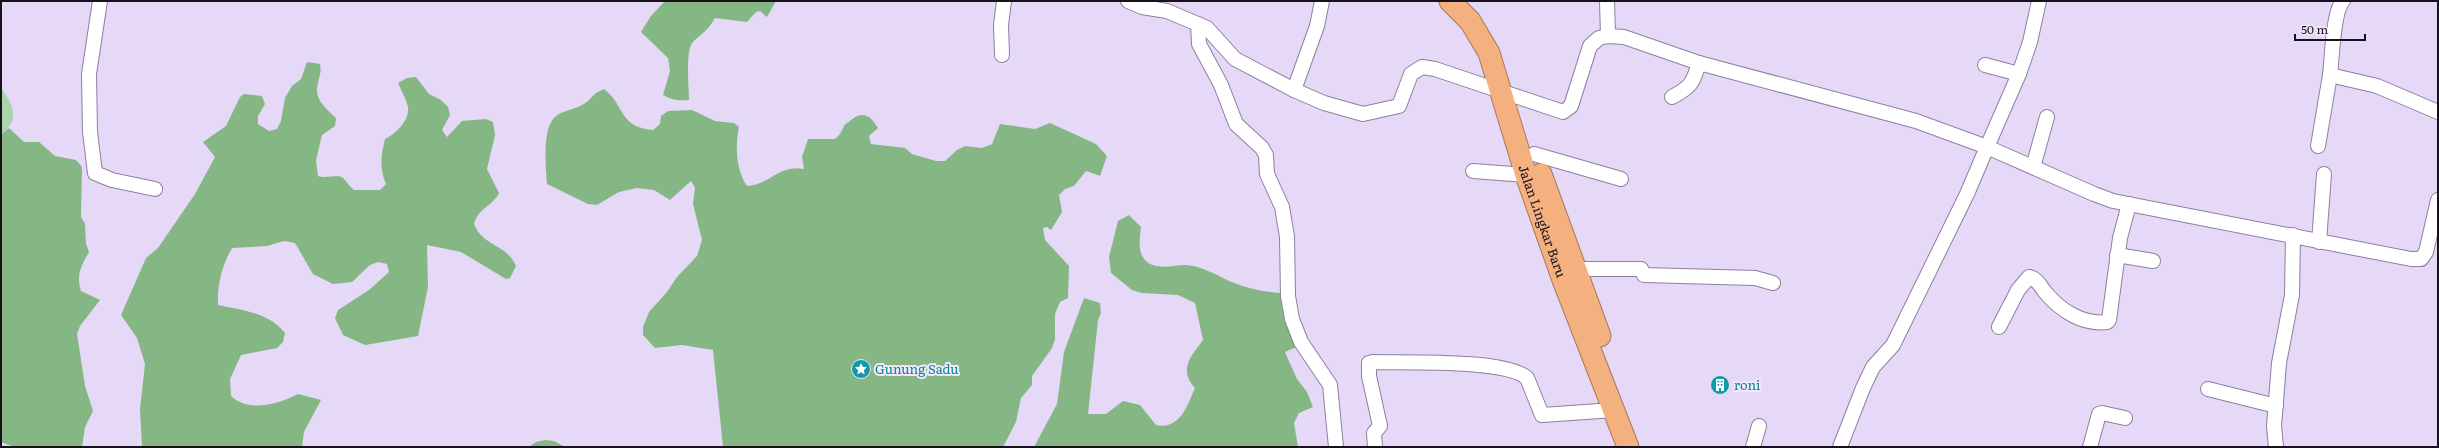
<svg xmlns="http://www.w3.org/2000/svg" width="2439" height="448" viewBox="0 0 2439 448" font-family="Literata,serif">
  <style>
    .green { fill: #abd4ab }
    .forest { fill: #85b785 }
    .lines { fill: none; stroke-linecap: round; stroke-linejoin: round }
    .minor-casing { stroke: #8d809d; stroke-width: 16 }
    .highway-casing { stroke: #a6785b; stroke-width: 23 }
    .minor { stroke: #fff; stroke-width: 14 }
    .highway { stroke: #f4b07e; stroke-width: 21 }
    .labels { text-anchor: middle; stroke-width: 4; stroke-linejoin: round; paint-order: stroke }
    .street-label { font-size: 13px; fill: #16111b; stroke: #f0e8fb }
    .culture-label { font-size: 13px; fill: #0d838f; stroke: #f0e8fb; text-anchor: start }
  </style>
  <rect width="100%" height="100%" fill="#e6d8f7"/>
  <path class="green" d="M1 88C14 106 20 119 1 135Z"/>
  <g class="forest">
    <path d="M665 1H776L767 17 760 11 756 12 747 22 715 18C706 33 704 31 693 42 685 50 689 87 689 100 679 101 672 100 663 95L670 71 668 58 641 32 651 16Z"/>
    <path d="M307 62 320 64C322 74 318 79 317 89 316 101 328 110 336 118L335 126 322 135 316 160 318 176C326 179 338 174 343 178 347 182 349 186 354 190H380L386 184C379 168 381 155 385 139 396 134 410 120 408 107 406 99 401 90 398 83L407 78 416 77 429 94 441 100 448 107 450 115 442 130 447 137 462 121 486 119 493 122 495 135 487 169 499 193C492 207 479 207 474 224 483 247 506 243 516 266L510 278 506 279 461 252 427 245 428 287 418 336 365 345 343 335 335 318 338 310 369 290 389 272 387 264 378 262 370 265 352 282 333 284 313 274 295 243 284 241 267 246 232 248C222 265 217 285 218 305 241 310 268 312 285 333L283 342 277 348 241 355 230 379 231 396C249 413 279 404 298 394L321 400 304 432 302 447H142L140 409 145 364 137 338 121 315 146 258 158 248 195 194 215 157 203 142 226 126 240 97 244 94 262 96 265 104 258 116V124L269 131 277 129 281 121 285 98 292 86 301 79Z"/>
    <path d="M604 89C626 106 618 127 653 130L660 124 661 116 668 111 692 110 715 121 734 123 739 127C735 146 736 170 747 186 768 186 779 164 804 169L802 157 808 139H835C840 135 841 132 844 126 845 124 849 122 851 120 863 110 871 116 878 128L869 136 871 144 905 148 912 154 936 161H945L957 150 965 146 982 148 992 144 1000 124 1035 129 1050 123 1096 144 1107 156 1100 176 1086 171 1074 186 1065 189 1059 195 1062 212 1051 230 1047 227 1043 228 1045 240 1069 266 1068 298 1060 302 1055 314V339L1052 348 1032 376V385L1021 398 1016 422 1003 447H723L713 350 682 345 655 348 643 335V327L649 312 667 292 677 277 697 256 702 240 693 204 695 188 691 181 670 200 654 190 637 188 619 192 597 205 588 204 547 184C546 168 542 130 554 118 562 110 573 110 582 105 592 100 592 93 604 89Z"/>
    <path d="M9 128 24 142H39L55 156 76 160 82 167 81 217 85 224 86 244 89 252C81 266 76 275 81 291L100 300 80 326 77 334 85 386 93 411 85 427 82 447H15L1 442V135Z"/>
    <path d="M1129 215 1141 227C1140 238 1137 251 1145 260 1155 271 1174 265 1186 265 1201 266 1217 275 1229 281 1246 288 1263 292 1280 293L1289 324 1299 346 1285 352 1297 379 1307 392 1313 407 1299 413 1294 423 1298 447H1034L1057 404 1064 352 1084 298 1100 303 1101 313 1098 320 1088 414H1106L1123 401 1140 405 1156 425C1180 430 1187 406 1195 388 1178 370 1191 356 1203 340L1195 303 1178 295 1142 293 1132 290 1111 273 1109 257 1118 221Z"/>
    <polygon points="545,440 554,441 565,447 529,447 536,442"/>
  </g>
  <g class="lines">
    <defs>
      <g id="minor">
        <polyline points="100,1 89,74 90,132 95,173 112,180 155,189"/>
        <polyline points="1128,1 1142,7 1167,11 1207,28 1235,59 1294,90 1324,103 1363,114 1399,106 1411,74 1422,67 1435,69 1563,112 1571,106 1590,46 1599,38 1608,36 1624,37 1699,63 1916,121 1987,147 1967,194 1893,345 1873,367 1863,388 1840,447"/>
        <polyline points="1607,1 1608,36"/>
        <polyline points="2039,1 2030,42 2019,74 1987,147 2094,194 2113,201 2411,259 2421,259 2426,252 2438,200"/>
        <path d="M2343 1C2333 11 2332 59 2330 75L2377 86 2438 112"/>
        <polyline points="1198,24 1199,44 1221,85 1236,124 1262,148 1266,155 1267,174 1282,207 1287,237 1288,296 1292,319 1301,342 1330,385 1336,447"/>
        <polyline points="1002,55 1001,25 1004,1"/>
        <polyline points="1985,65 2019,74"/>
        <polyline points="1294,90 1317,26 1322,1"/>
        <path d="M1672 97C1691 87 1693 83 1699 63"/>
        <polyline points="2318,146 2330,75"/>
        <polyline points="1534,154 1621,179"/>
        <polyline points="2033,167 2047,117"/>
        <polyline points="1473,171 1526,175"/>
        <polyline points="2319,242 2324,174"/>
        <polyline points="2117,255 2153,261"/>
        <polyline points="1577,269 1641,269 1644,275 1755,278 1773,283"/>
        <path d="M1999 327 2018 290 2029 277C2037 278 2040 286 2045 292 2060 310 2082 325 2107 322L2109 320 2120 238 2129 204"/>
        <polyline points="2208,389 2276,406"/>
        <path d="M1375 447 1374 433 1380 426 1369 376V363L1373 362C1404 363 1506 359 1527 378L1542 415 1614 410"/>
        <polyline points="1753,447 1759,426"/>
        <polyline points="2090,447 2099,414 2102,413 2125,418"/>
        <polyline points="2276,447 2274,426 2279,363 2292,295 2293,235"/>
      </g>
      <g id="highway">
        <path id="s1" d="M1450 1 1470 21 1489 53 1526 175 1563 280 1628 447"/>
        <polyline points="1541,174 1600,336"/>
      </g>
    </defs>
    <use href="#minor" class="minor-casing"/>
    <use href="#highway" class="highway-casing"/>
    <use href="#minor" class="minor"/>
    <use href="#highway" class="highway"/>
  </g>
  <defs>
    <symbol id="sight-disc" viewBox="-11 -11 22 22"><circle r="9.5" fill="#0f9aa8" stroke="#f0e8fb"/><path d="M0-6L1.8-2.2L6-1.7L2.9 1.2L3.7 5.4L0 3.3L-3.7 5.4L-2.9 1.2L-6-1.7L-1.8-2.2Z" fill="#fff"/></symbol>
    <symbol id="building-disc" viewBox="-11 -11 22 22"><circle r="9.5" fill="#0f9aa8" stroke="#f0e8fb"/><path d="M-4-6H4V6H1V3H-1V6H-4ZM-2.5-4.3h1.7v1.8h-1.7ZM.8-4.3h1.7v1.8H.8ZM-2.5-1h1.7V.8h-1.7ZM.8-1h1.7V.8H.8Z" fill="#fff"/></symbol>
  </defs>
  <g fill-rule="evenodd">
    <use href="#sight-disc" x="850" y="358" width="22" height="22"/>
    <use href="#building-disc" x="1709" y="374" width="22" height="22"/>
  </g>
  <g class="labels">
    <g class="street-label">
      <text dy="5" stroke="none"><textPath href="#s1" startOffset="242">Jalan Lingkar Baru</textPath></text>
    </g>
    <g class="culture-label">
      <text x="875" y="374">Gunung Sadu</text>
      <text x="1734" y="390">roni</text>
    </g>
  </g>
  <rect width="2439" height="448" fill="none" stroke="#16111b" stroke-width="4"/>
  <path d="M2295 34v6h70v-6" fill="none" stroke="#16111b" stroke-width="2"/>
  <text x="2301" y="34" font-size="12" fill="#16111b" stroke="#f0e8fb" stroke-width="3" paint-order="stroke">50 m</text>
</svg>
